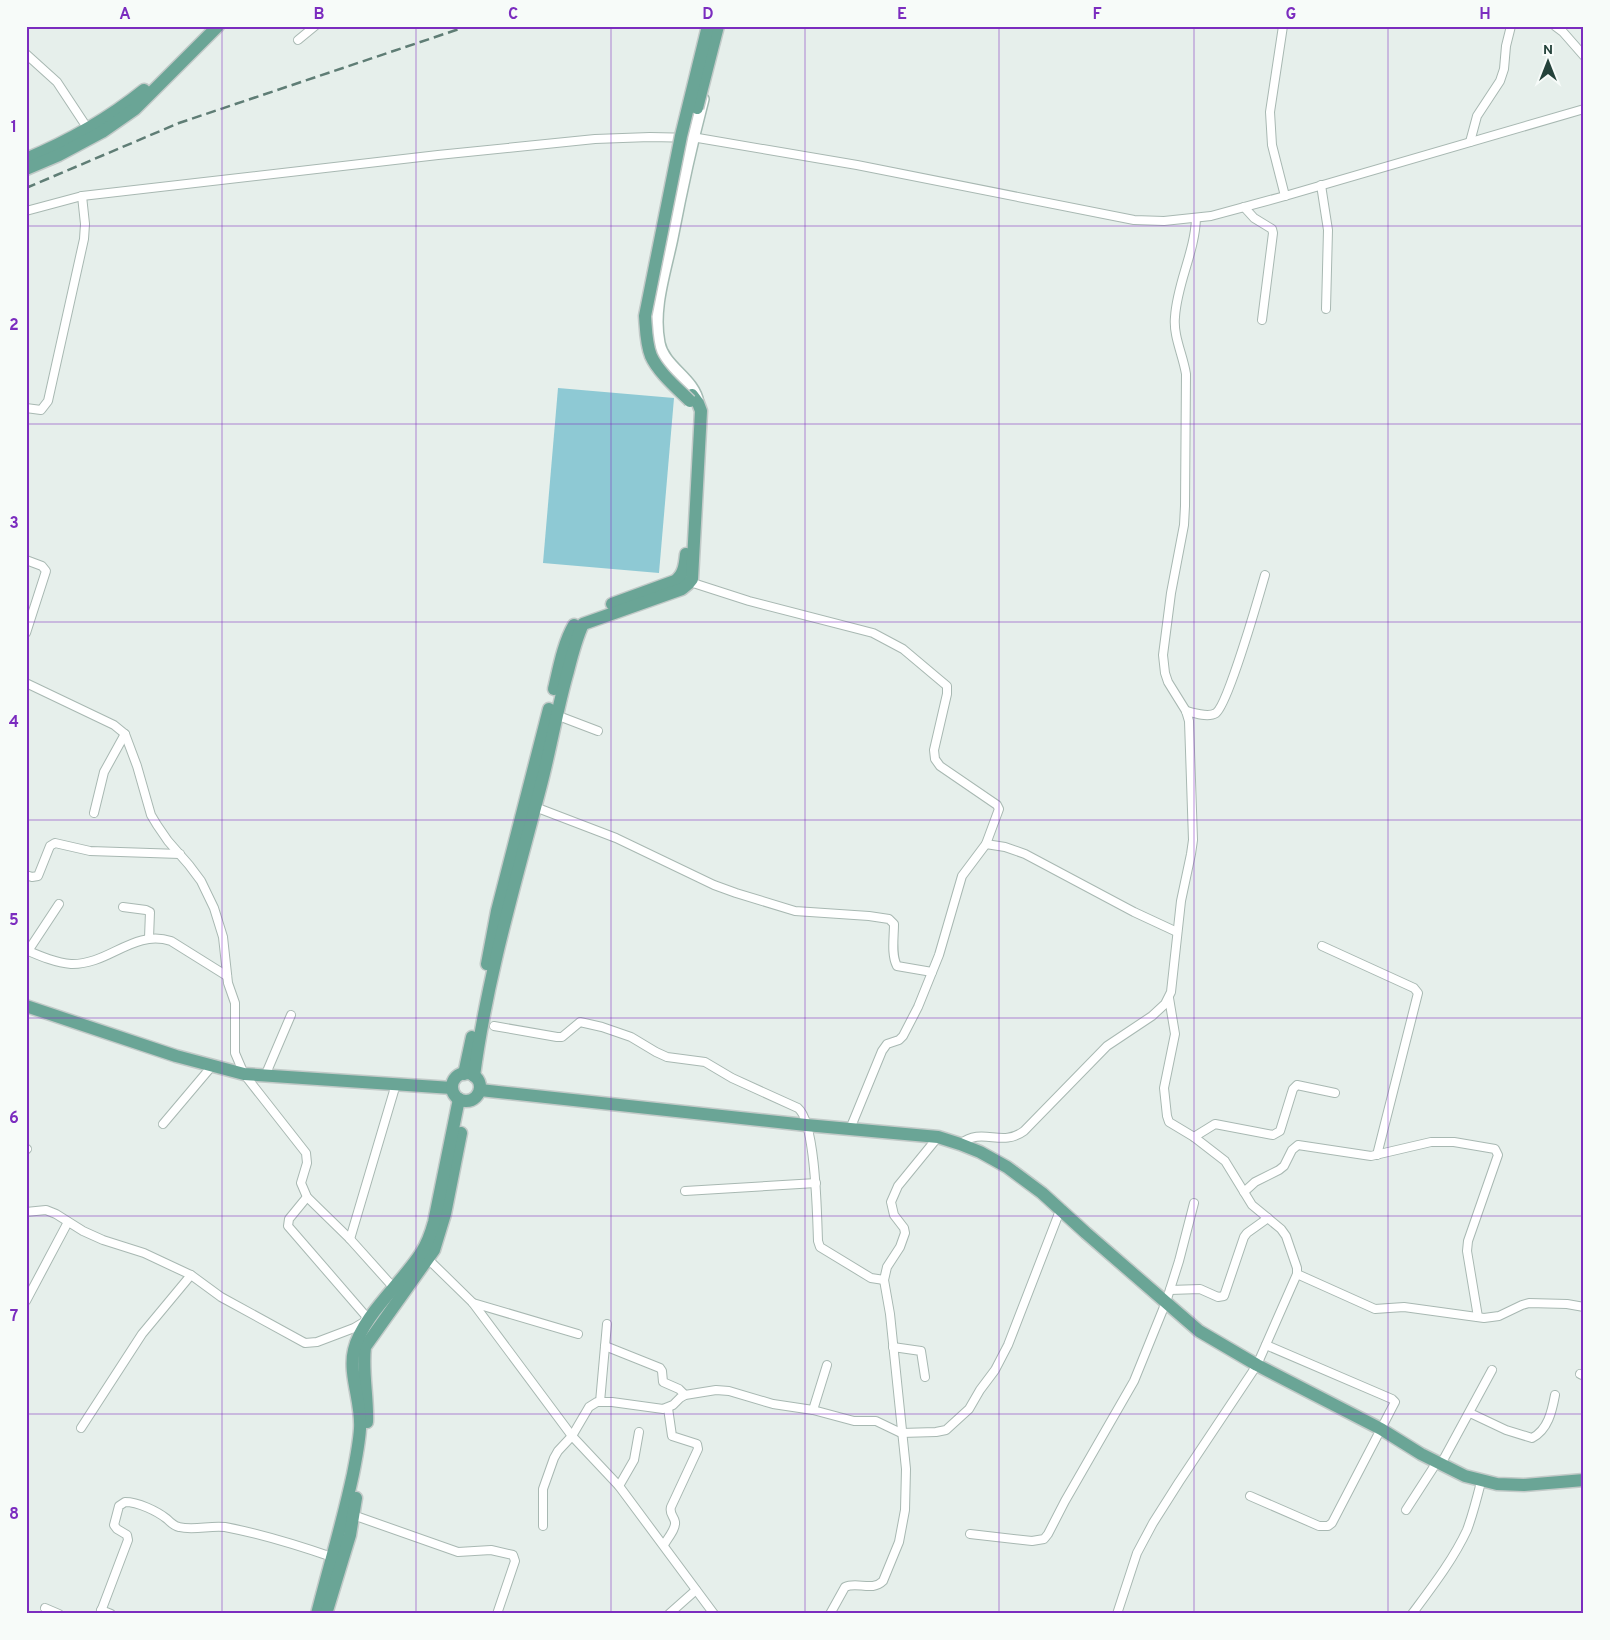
<svg xmlns="http://www.w3.org/2000/svg" width="1610" height="1640" viewBox="0 0 1610 1640" font-family="Overpass,sans-serif">
  <style>
    .water { fill: #8ec9d4 }
    .lines { fill: none; stroke-linecap: round; stroke-linejoin: round }
    .street-casing { stroke: #a8b8b2; stroke-width: 10 }
    .secondary-casing { stroke: #a4bbb3; stroke-width: 14 }
    .primary-casing { stroke: #c2cac8; stroke-width: 15 }
    .street { stroke: #fff; stroke-width: 8 }
    .secondary { stroke: #fff; stroke-width: 11 }
    .primary { stroke: #6aa596; stroke-width: 12 }
    .rail { stroke: #5f7d75; stroke-width: 2.5; stroke-dasharray: 10 5; stroke-linecap: butt }
    .primary-bridge-casing { stroke: #c2cac8; stroke-width: 15; stroke-linecap: butt }
    .primary-bridge { stroke: #6aa596; stroke-width: 12 }
    .grid { fill: none; stroke: #7b2cbf; stroke-width: 1; stroke-opacity: 0.55 }
    .neatline { fill: none; stroke: #7b2cbf; stroke-width: 2 }
    .grid-label { font-size: 16px; text-anchor: middle; font-weight: bold; fill: #7b2cbf }
  </style>
  <rect width="100%" height="100%" fill="#e6efeb"/>
  <polygon class="water" points="558,388 674,398 659,573 543,563"/>
  <g class="lines">
    <defs>
      <g id="street">
        <polyline points="1283,26 1270,112 1272,145 1285,196"/>
        <polyline points="1555,26 1563,32 1584,56"/>
        <polyline points="298,40 315,26"/>
        <polyline points="26,54 57,82 88,129"/>
        <polyline points="1470,142 1477,116 1500,81 1504,69 1506,46 1511,26"/>
        <polyline points="1321,185 1328,230 1326,309"/>
        <polyline points="1244,207 1254,218 1272,229 1273,233 1262,320"/>
        <polyline points="26,211 82,196 438,155 595,139 650,137 698,138 857,165 1134,220 1164,221 1211,216 1285,196 1584,109"/>
        <polyline points="26,408 41,410 48,401 84,239 85,224 82,196"/>
        <polyline points="26,560 42,566 46,571 26,633"/>
        <polyline points="690,582 749,601 873,633 903,649 947,686 947,694 934,750 935,759 940,766 997,805 999,809 986,844 962,876 939,955 918,1007 903,1036 899,1040 887,1044 882,1051 850,1129"/>
        <polyline points="26,683 114,725 125,734 137,766 151,815 157,825 168,841 189,865 201,881 214,908 223,937 228,983 235,1003 235,1053 244,1074 306,1153 307,1163 301,1183 307,1197 350,1239 394,1288"/>
        <path d="M1186 711C1195 713 1208 718 1216 713 1228 704 1259 596 1265 575"/>
        <polyline points="556,715 598,731"/>
        <path d="M535 807 616 838 714 885 736 893 795 911 869 916 889 919 894 924C894 937 891 955 897 966L932 972"/>
        <polyline points="94,813 104,772 125,734"/>
        <polyline points="986,844 1005,847 1025,854 1134,912 1177,932"/>
        <polyline points="26,875 32,877 38,876 50,846 55,843 90,851 180,854"/>
        <polyline points="123,907 146,910 150,912 149,938"/>
        <polyline points="1322,946 1414,988 1418,993 1377,1155"/>
        <path d="M26 950C40 956 56 963 71 964 109 965 133 929 171 941L227 976"/>
        <polyline points="28,951 59,904"/>
        <path d="M494 1026 557 1037H562L580 1022 602 1027 631 1037 656 1052 667 1057 705 1062 732 1078 798 1108C816 1123 817 1216 818 1241L820 1247 871 1278 884 1280"/>
        <polyline points="265,1076 291,1015"/>
        <polyline points="163,1124 212,1066"/>
        <polyline points="1194,1137 1215,1124 1273,1135 1280,1131 1293,1089 1297,1085 1335,1093"/>
        <path d="M960 1144C983 1126 1001 1148 1024 1131L1107 1046 1152 1016 1165 1004 1171 992 1181 901 1191 854 1193 840 1189 721 1186 711 1168 682 1165 673 1163 655 1171 593 1184 525 1185 506 1186 374C1183 355 1173 336 1175 317 1177 283 1195 252 1196 218"/>
        <polyline points="26,1150 27,1149"/>
        <polyline points="685,1191 816,1183"/>
        <polyline points="1244,1192 1255,1182 1279,1170 1284,1166 1292,1150 1298,1145 1371,1156 1431,1142 1454,1142 1495,1149 1498,1155 1468,1241 1467,1251 1478,1317"/>
        <polyline points="26,1212 46,1210 56,1214 83,1231 103,1240 144,1253 191,1275 221,1297 305,1343 317,1342 354,1328 364,1322 366,1318 365,1315 288,1226 289,1219 307,1197"/>
        <polyline points="350,1239 396,1084"/>
        <polyline points="428,1259 473,1303 572,1436 619,1486 714,1614"/>
        <polyline points="1297,1274 1375,1309 1404,1307 1484,1318 1499,1316 1522,1305 1529,1303 1567,1304 1584,1307"/>
        <polyline points="1170,1290 1200,1289 1218,1297 1224,1296 1244,1237 1247,1233 1268,1218"/>
        <polyline points="26,1301 68,1222"/>
        <polyline points="473,1303 578,1334"/>
        <polyline points="605,1346 660,1368 662,1371 663,1382 679,1389 685,1395"/>
        <polyline points="893,1347 921,1351 925,1377"/>
        <polyline points="1580,1374 1584,1376"/>
        <polyline points="600,1402 607,1324"/>
        <polyline points="813,1410 827,1365"/>
        <path d="M1470 1413 1506 1430 1532 1438C1548 1430 1552 1411 1555 1395"/>
        <polyline points="81,1428 142,1334 191,1275"/>
        <polyline points="1441,1464 1492,1370"/>
        <polyline points="619,1486 634,1460 639,1432"/>
        <polyline points="1250,1496 1319,1526 1328,1526 1332,1523 1395,1402 1392,1399 1266,1345"/>
        <polyline points="1406,1510 1437,1462"/>
        <polyline points="353,1515 458,1552 491,1550 513,1555 515,1561 497,1614"/>
        <polyline points="543,1526 543,1489 554,1458 558,1451 572,1436 589,1407 597,1402 612,1402 663,1409 673,1405 680,1398 685,1395 716,1390 729,1391 773,1404 813,1410 854,1421 876,1421 901,1433 936,1432 946,1430 969,1409 980,1390 995,1370 1008,1345 1061,1208"/>
        <polyline points="970,1534 1032,1541 1044,1539 1048,1534 1065,1501 1134,1381 1166,1302 1179,1261 1194,1203"/>
        <path d="M664 1545C667 1539 676 1529 675 1522 674 1516 669 1514 671 1507L698 1449 697 1444 672 1436 668 1408"/>
        <polyline points="45,1608 59,1614"/>
        <polyline points="101,1610 111,1614"/>
        <path d="M100 1614 128 1540 127 1535 117 1529 114 1525 119 1506 125 1502C138 1502 157 1511 167 1519 171 1523 174 1526 179 1527 194 1531 210 1525 225 1527 262 1534 297 1545 332 1557"/>
        <polyline points="669,1614 696,1590"/>
        <path d="M830 1614 845 1587C857 1581 872 1592 883 1581L899 1542 905 1510 906 1469 890 1314 884 1280 887 1267 900 1247 905 1233 904 1228 894 1215 891 1202 898 1186 938 1137"/>
        <polyline points="1117,1614 1137,1553 1153,1523 1179,1482 1257,1365 1297,1274 1297,1268 1286,1236 1281,1229 1252,1205 1225,1161 1194,1137 1169,1122 1167,1116 1164,1088 1175,1034 1169,998"/>
        <path d="M1412 1614C1432 1587 1453 1560 1467 1530 1473 1514 1477 1498 1481 1482"/>
      </g>
      <path id="secondary" d="M698 403C694 378 664 368 659 343 652 309 665 272 672 238 681 191 691 145 703 99"/>
      <g id="primary">
        <path d="M26 159C69 141 108 119 144 90"/>
        <polyline points="26,169 59,155 102,132 135,109 218,26"/>
        <path d="M612 604 675 581C684 575 685 564 686 554"/>
        <path d="M554 689C559 668 563 644 574 625"/>
        <polyline points="487,964 497,911 549,709"/>
        <polyline points="26,1006 176,1056 244,1074 452,1088"/>
        <circle cx="466" cy="1087" r="14"/>
        <polyline points="464,1074 472,1037"/>
        <path d="M474 1076C487 977 516 881 541 785 551 747 557 709 568 671 572 655 576 639 583 624L682 589 688 584 692 579 701 411 698 403 692 395"/>
        <polyline points="480,1090 806,1125 938,1137 960,1144 980,1152 1007,1167 1042,1193 1086,1233 1199,1331 1257,1365 1381,1429 1421,1454 1465,1476 1497,1484 1524,1485 1584,1480"/>
        <path d="M367 1422C368 1397 362 1372 365 1347L434 1250 445 1214 461 1133"/>
        <path d="M317 1614C329 1567 343 1521 353 1474 356 1459 359 1444 360 1429 362 1403 348 1374 354 1350 362 1316 402 1283 421 1253 427 1244 431 1233 434 1222L459 1099"/>
        <polyline points="326,1614 350,1535 356,1498"/>
      </g>
    </defs>
    <use href="#street" class="street-casing"/>
    <use href="#secondary" class="secondary-casing"/>
    <use href="#primary" class="primary-casing"/>
    <use href="#street" class="street"/>
    <use href="#secondary" class="secondary"/>
    <use href="#primary" class="primary"/>
    <polyline class="rail" points="26,188 179,123 468,26"/>
    <defs>
      <g id="primary-bridge">
        <polyline points="697,108 718,26"/>
        <path d="M690 401C677 388 658 372 651 356 646 344 646 329 645 316L681 136 708 26"/>
      </g>
    </defs>
    <use href="#primary-bridge" class="primary-bridge-casing"/>
    <use href="#primary-bridge" class="primary-bridge"/>
  </g>
  <path class="grid" d="M222 26V1614M416 26V1614M611 26V1614M805 26V1614M999 26V1614M1194 26V1614M1388 26V1614M26 226H1584M26 424H1584M26 622H1584M26 820H1584M26 1018H1584M26 1216H1584M26 1414H1584"/>
  <rect width="1610" height="1640" fill="none" stroke="#f7fbf9" stroke-width="55"/>
  <g transform="translate(1548 62)" stroke="#f7fbf9" stroke-width="4" paint-order="stroke">
  <path d="M0-4L9 19L0 12L-9 19Z" fill="#24423a"/>
  <text y="-8" font-size="14" font-weight="bold" text-anchor="middle" fill="#24423a">N</text>
  </g>
  <rect x="28" y="28" width="1554" height="1584" class="neatline"/>
  <g class="grid-label">
    <text x="125" y="19">A</text>
    <text x="319" y="19">B</text>
    <text x="513" y="19">C</text>
    <text x="708" y="19">D</text>
    <text x="902" y="19">E</text>
    <text x="1097" y="19">F</text>
    <text x="1291" y="19">G</text>
    <text x="1485" y="19">H</text>
    <text x="14" y="132">1</text>
    <text x="14" y="330">2</text>
    <text x="14" y="528">3</text>
    <text x="14" y="727">4</text>
    <text x="14" y="925">5</text>
    <text x="14" y="1123">6</text>
    <text x="14" y="1321">7</text>
    <text x="14" y="1519">8</text>
  </g>
</svg>
